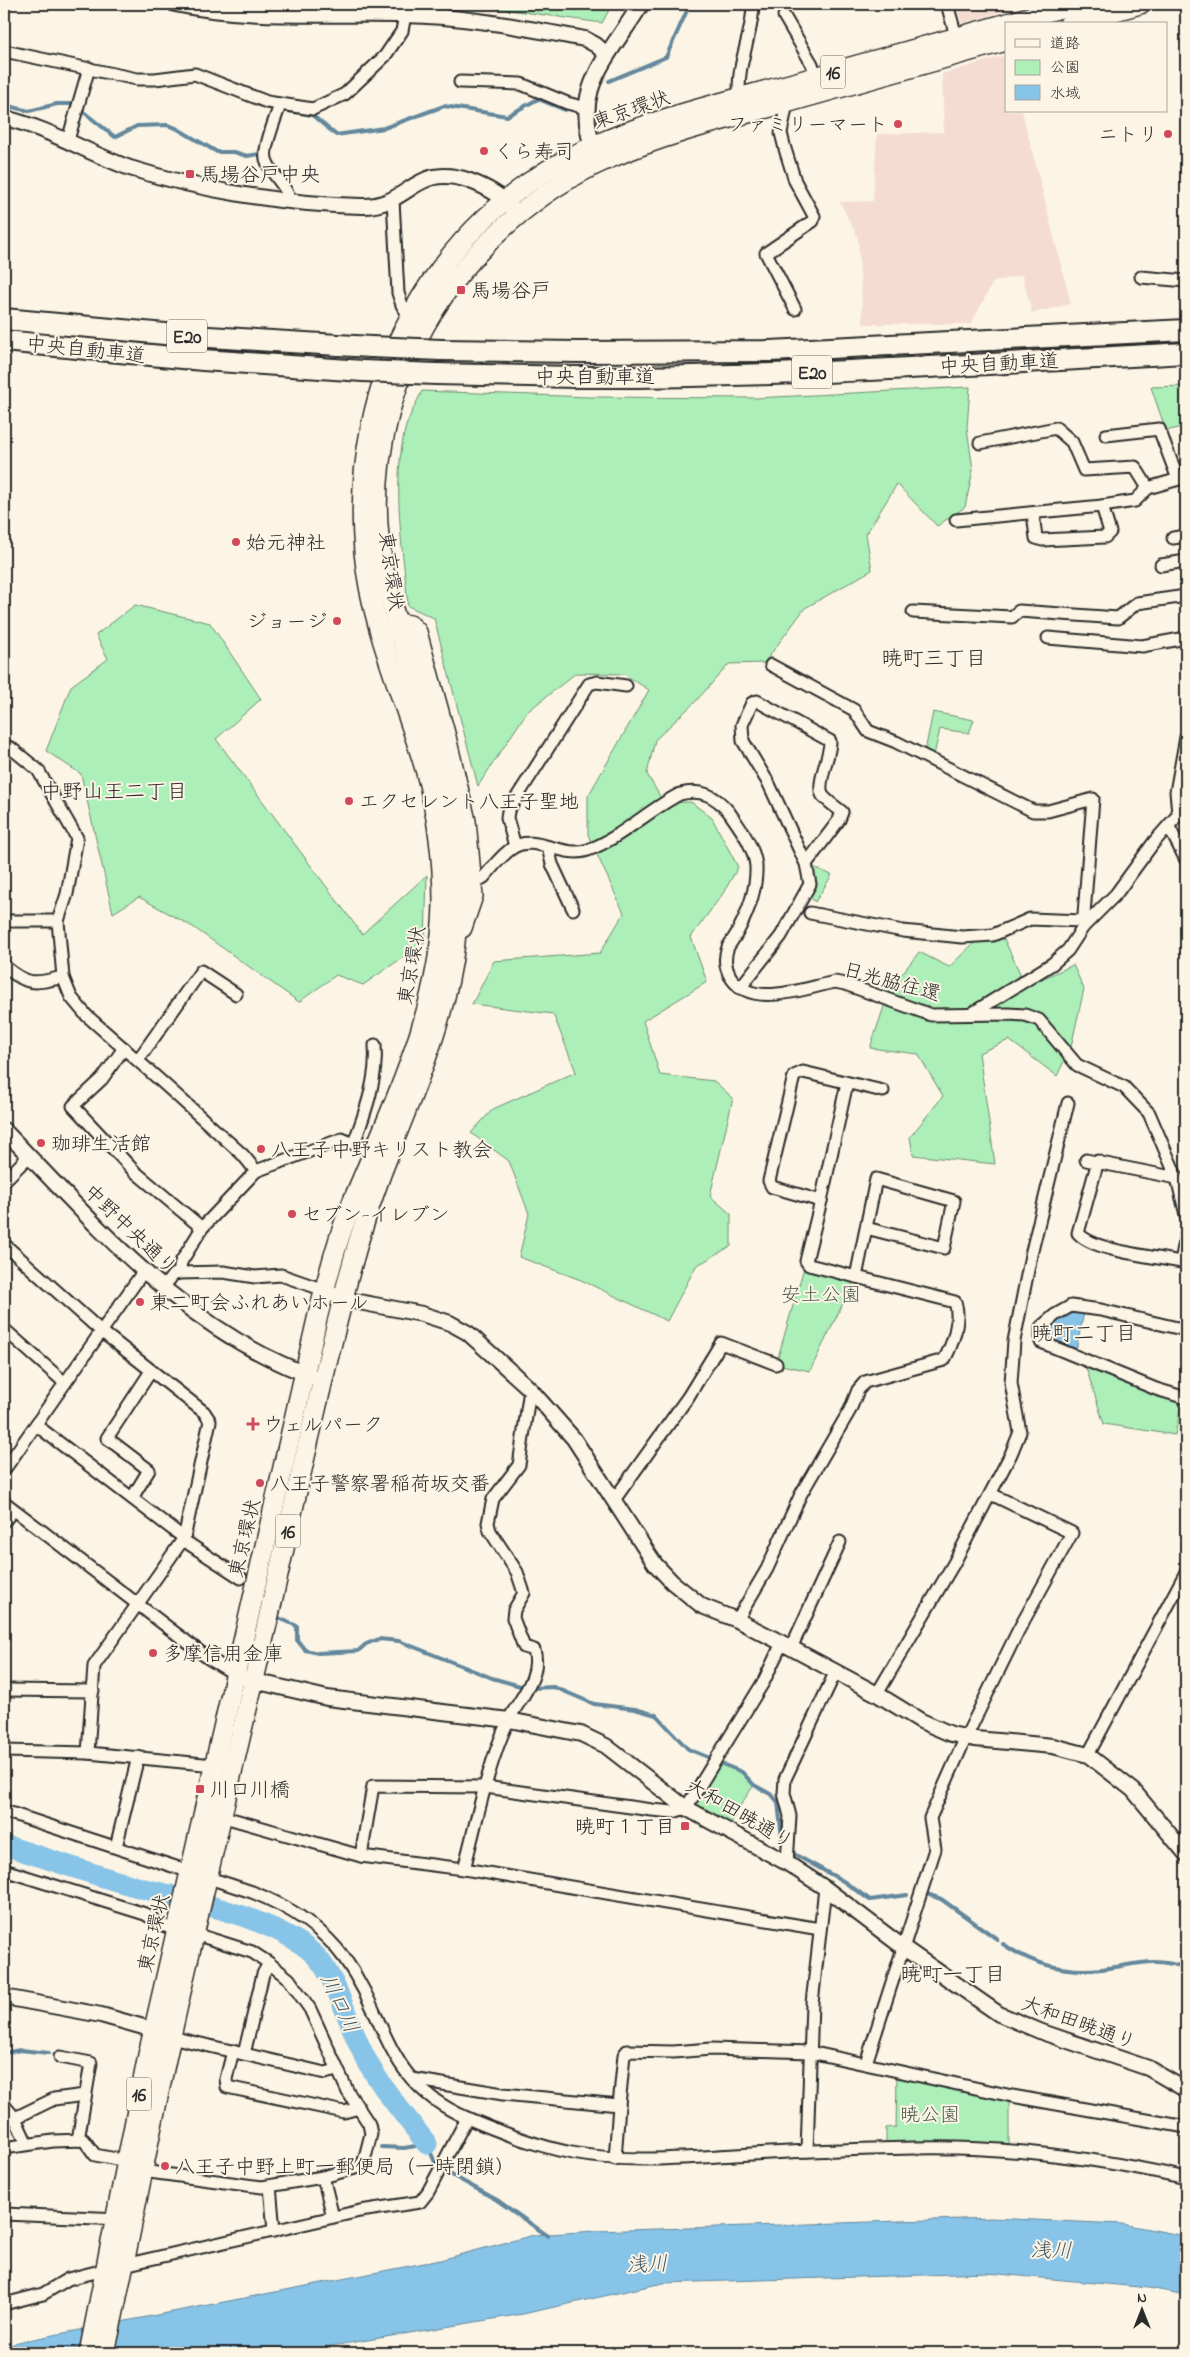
<svg xmlns="http://www.w3.org/2000/svg" width="1190" height="2357" viewBox="0 0 1190 2357" font-family="'Indie Flower','Klee One',sans-serif">
  <style>
    .built { fill: #f4ddd0 }
    .green { fill: #adefb8; stroke: #6c8d72 }
    .water { fill: #88c4e8; stroke: #63879c }
    .lines { fill: none; stroke-linecap: round; stroke-linejoin: round }
    .stream { stroke: #63879c; stroke-width: 4 }
    .river { stroke: #88c4e8; stroke-width: 21 }
    .minor-casing { stroke: #2b2b2b; stroke-width: 15 }
    .tertiary-casing { stroke: #2b2b2b; stroke-width: 18 }
    .secondary-casing { stroke: #2b2b2b; stroke-width: 19 }
    .trunk-casing { stroke: #2b2b2b; stroke-width: 22 }
    .motorway-casing { stroke: #2b2b2b; stroke-width: 24 }
    .minor { stroke: #fcf5e5; stroke-width: 11 }
    .tertiary { stroke: #fcf5e5; stroke-width: 14 }
    .secondary { stroke: #fcf5e5; stroke-width: 15 }
    .trunk { stroke: #fcf5e5; stroke-width: 19 }
    .motorway { stroke: #fcf5e5; stroke-width: 20 }
    .motorway-bridge-casing { stroke: #2b2b2b; stroke-width: 24; stroke-linecap: butt }
    .motorway-bridge { stroke: #fcf5e5; stroke-width: 20 }
    .poi-dot { fill: #d1495b; stroke: #fcf5e5; stroke-width: 2 }
    .labels { text-anchor: middle; stroke-width: 4; stroke-linejoin: round; paint-order: stroke }
    .shield { fill: #fcf5e5; stroke: #6a6863; stroke-width: 1 }
    .shield-label { font-size: 19px; font-weight: bold; fill: #2b2b2b }
    .street-label { font-size: 20px; fill: #2b2b2b; stroke: #fcf5e5 }
    .poi-label { font-size: 20px; fill: #2b2b2b; stroke: #fcf5e5; text-anchor: start }
    .park-label { font-size: 20px; fill: #4c5c4e; stroke: #fcf5e5 }
    .neighbourhood-label { font-size: 21px; fill: #2b2b2b; stroke: #fcf5e5 }
    .water-label { font-size: 21px; font-style: italic; fill: #475964; stroke: #fcf5e5 }
  </style>
  <rect width="100%" height="100%" fill="#fcf5e5"/>
  <filter id="ink" filterUnits="userSpaceOnUse"><feTurbulence type="fractalNoise" baseFrequency=".02" numOctaves="2"/><feDisplacementMap in="SourceGraphic" scale="10" xChannelSelector="R" yChannelSelector="G"/><feConvolveMatrix kernelMatrix="1 2 1 2 8 2 1 2 1" color-interpolation-filters="sRGB"/></filter>
  <g filter="url(#ink)">
    <g class="built">
      <polygon points="955,4 1027,4 962,24"/>
      <polygon points="1006,55 1006,111 1022,111 1071,304 1032,313 1022,275 993,282 971,324 863,324 858,238 840,202 873,201 877,134 944,132 942,74"/>
    </g>
    <g class="green">
      <polygon points="466,4 600,4 609,10 602,23"/>
      <polygon points="1186,386 1186,426 1166,431 1151,387"/>
      <path d="M970 387 967 428 973 470 965 507 937 526 897 484 866 534 872 570 805 608 764 663 729 664 696 701 655 740 647 774 664 803 691 802 712 818 738 867 724 892 691 937 707 982 643 1021 660 1075 714 1081 733 1098 710 1196 731 1214V1246L696 1266 667 1321 581 1280 519 1257 529 1214 509 1161 471 1133 493 1109 576 1072 553 1014 472 1004 494 961 600 953 624 913 588 835V796L649 690 624 674 576 673 527 712 478 786 434 618 408 606C403 550 391 481 406 426 410 414 417 402 422 391L589 397 755 398Z"/>
      <polygon points="135,605 210,623 261,699 216,739 362,934 427,875 425,942 363,985 336,975 299,1002 193,927 139,897 113,913 81,774 46,751 71,686 108,659 96,635"/>
      <polygon points="933,712 974,720 969,733 940,729 933,760 924,756"/>
      <polygon points="806,864 832,875 815,902 806,893"/>
      <polygon points="1004,939 1026,986 1073,965 1084,989 1071,1047 1057,1076 1009,1040 979,1053 995,1164 913,1155 910,1137 943,1096 918,1054 870,1048 890,989 919,952 949,967 976,941"/>
      <polygon points="806,1261 856,1277 810,1371 776,1364"/>
      <polygon points="1083,1358 1183,1397 1175,1435 1104,1424"/>
      <polygon points="716,1761 742,1772 754,1785 736,1812 728,1831 686,1808"/>
      <polygon points="897,2076 1009,2097 1009,2148 886,2144 886,2128 896,2127"/>
    </g>
    <g class="water">
      <polygon points="1085,1308 1075,1355 1041,1342 1041,1327 1055,1315"/>
      <polygon points="991,2218 1122,2224 1186,2236 1186,2295 1149,2288 988,2273 663,2283 523,2314 290,2353 4,2353 4,2348 18,2342 440,2260 534,2235 596,2231"/>
    </g>
    <g class="lines">
      <g class="stream">
        <polyline points="609,81 666,57 690,4"/>
        <polyline points="4,105 29,111 57,104 73,104"/>
        <polyline points="81,110 115,137 137,126 167,125 176,128 217,152 234,152 247,156 259,154 262,145"/>
        <polyline points="283,110 312,115 336,135 384,128 444,106 507,116 538,99 565,110"/>
        <polyline points="279,1618 297,1626 297,1640 305,1650 318,1653 358,1651 366,1644 379,1639 399,1641 492,1678 524,1687"/>
        <polyline points="532,1688 554,1687 594,1704 635,1709 656,1715 688,1749 710,1758"/>
        <polyline points="722,1764 742,1772 754,1785 772,1795 778,1802 783,1848 843,1881 870,1900 907,1895"/>
        <polyline points="927,1894 941,1899 997,1939"/>
        <path d="M1003 1944C1033 1965 1066 1973 1102 1969 1135 1965 1153 1956 1186 1968"/>
        <polyline points="4,2053 20,2050 49,2053"/>
        <polyline points="382,2147 404,2148 427,2144 437,2167 497,2200 548,2236"/>
      </g>
      <path class="river" d="M4 1845C46 1858 88 1873 130 1885 181 1899 288 1919 321 1962 340 1989 348 2022 362 2051 378 2085 404 2114 427 2144"/>
      <defs>
        <g id="minor">
          <polyline points="947,4 958,43"/>
          <polyline points="784,16 812,64 816,77"/>
          <polyline points="4,51 137,79 155,79 195,74 267,102 313,109 345,94 385,56 402,31 405,15"/>
          <polyline points="460,82 521,84 567,103 586,108"/>
          <path d="M740 98C735 66 753 36 753 4"/>
          <polyline points="787,103 781,133 785,149 795,181 814,216 813,221 766,253 795,309"/>
          <path d="M280 105C276 117 263 148 266 159 270 174 286 184 290 200"/>
          <polyline points="68,140 89,68"/>
          <polyline points="393,200 398,293 402,305 409,316"/>
          <polyline points="1141,277 1186,281"/>
          <polyline points="1106,435 1159,429 1178,479"/>
          <polyline points="980,443 1056,428 1072,442 1084,470 1135,467 1148,488 1186,477"/>
          <polyline points="1033,513 1036,538 1042,540 1105,537 1110,532 1102,506"/>
          <polyline points="956,520 1102,506 1135,501 1148,488"/>
          <polyline points="1173,538 1186,536"/>
          <polyline points="1161,565 1186,561"/>
          <polyline points="913,612 1012,617 1019,611 1118,618 1137,603 1186,596"/>
          <polyline points="1048,638 1142,646 1186,638"/>
          <polyline points="771,665 854,710 868,731 896,742 1033,811 1048,811 1093,799 1083,927"/>
          <polyline points="4,746 11,748 38,770 77,838 67,894 58,921 63,977 71,997 86,1015 163,1083 243,1155 256,1171"/>
          <polyline points="1178,813 1176,792 1186,737"/>
          <polyline points="1169,827 1186,860"/>
          <polyline points="515,846 507,818 508,811 589,684 597,682 626,686"/>
          <polyline points="548,847 552,864 573,909"/>
          <path d="M471 880H479L484 877C493 867 502 854 514 847 534 834 565 859 588 850 621 838 648 810 680 794 701 789 715 795 729 812 740 828 754 846 756 866 757 887 748 912 738 931 735 937 731 942 728 947 724 957 725 967 730 976 750 1010 804 988 835 982L845 984 931 1015 1008 1014 1025 1015 1039 1020 1077 1065 1124 1087 1149 1113 1177 1178 1186 1215"/>
          <polyline points="810,913 903,931 962,937 993,935 1030,919 1083,921"/>
          <polyline points="4,921 58,921"/>
          <path d="M4 966C28 986 34 984 63 977"/>
          <path d="M740 988 781 936 810 884 806 864 769 784 743 741 742 725 752 703 757 701 830 741C831 755 815 785 823 796 828 802 836 807 842 812L839 820 806 864"/>
          <polyline points="971,1014 1052,964 1068,950 1083,927 1116,894 1154,842 1186,806"/>
          <polyline points="124,1048 102,1079 73,1106 134,1171 202,1228"/>
          <polyline points="138,1060 201,971 236,994"/>
          <polyline points="847,1083 821,1201 772,1187 769,1181 794,1076 803,1072 883,1091"/>
          <path d="M354 1143C365 1113 378 1078 375 1045"/>
          <polyline points="1086,1160 1177,1178"/>
          <path d="M1098 1161 1078 1233C1094 1252 1160 1257 1186 1263"/>
          <polyline points="4,1181 29,1156"/>
          <polyline points="4,1244 101,1331 204,1412 210,1421 184,1538 94,1666 88,1753"/>
          <polyline points="1181,1262 1186,1235"/>
          <polyline points="179,1273 223,1272 255,1277 281,1275 324,1290"/>
          <polyline points="856,1277 876,1179 954,1201 944,1248 866,1228"/>
          <polyline points="163,1288 173,1275 179,1273 181,1262 202,1228 256,1171 342,1139 374,1153"/>
          <polyline points="4,1329 65,1383"/>
          <polyline points="1186,1330 1101,1310 1071,1306 1055,1315 1041,1327 1041,1342 1156,1389 1186,1398"/>
          <polyline points="36,1425 184,1538"/>
          <polyline points="4,1470 143,1272"/>
          <polyline points="132,1498 149,1470 107,1438 151,1371"/>
          <polyline points="614,1500 688,1397 721,1343 776,1364"/>
          <polyline points="4,1502 208,1658 235,1674"/>
          <polyline points="4,1521 13,1511"/>
          <polyline points="183,1540 241,1578"/>
          <path d="M737 1620 767 1569 801 1494 850 1410 858 1390 865 1382 944 1360C953 1344 961 1320 955 1302L809 1265 806 1261 821 1201"/>
          <polyline points="791,1648 840,1542"/>
          <polyline points="4,1690 93,1691"/>
          <polyline points="877,1694 954,1563 1011,1454 1020,1432 1011,1383 1014,1341 1031,1255 1068,1103"/>
          <polyline points="4,1751 88,1753 214,1765"/>
          <polyline points="1088,1755 1186,1572"/>
          <path d="M4 1811 252 1892C288 1906 322 1927 345 1959 390 2023 384 2082 467 2118 500 2132 536 2146 572 2153 626 2163 680 2158 735 2155 795 2151 854 2149 914 2148 1006 2146 1097 2158 1186 2178"/>
          <polyline points="221,1816 361,1856 464,1869 820,1929"/>
          <polyline points="116,1847 138,1757"/>
          <polyline points="361,1856 373,1786 485,1787 652,1810 673,1812 686,1808 764,1681 782,1643"/>
          <polyline points="787,1863 790,1816 784,1793 785,1779 836,1671"/>
          <path d="M464 1869C477 1820 487 1767 508 1721 519 1699 542 1677 534 1650L524 1647 513 1618 514 1610 524 1593 517 1572 490 1531 488 1523 493 1499 519 1465 530 1389"/>
          <polyline points="4,1870 145,1914 162,1925 177,1930"/>
          <polyline points="171,2037 325,2073 337,2070"/>
          <polyline points="233,2051 226,2079 227,2087 344,2112 359,2108"/>
          <polyline points="244,2054 263,1974 269,1963"/>
          <polyline points="60,2057 91,2063 78,2140"/>
          <polyline points="866,2063 935,1849 930,1818 966,1737 1018,1631 1072,1533 991,1494"/>
          <polyline points="412,2079 503,2094 619,2105 624,2055 627,2051 673,2052 711,2049 810,2052 1012,2096 1186,2127"/>
          <polyline points="4,2105 15,2118 27,2144"/>
          <polyline points="15,2118 54,2099 85,2095"/>
          <polyline points="4,2148 53,2141 84,2140 95,2155 127,2161"/>
          <polyline points="807,2151 812,2003 825,1888"/>
          <polyline points="615,2159 619,2105"/>
          <polyline points="138,2173 142,2171 262,2187 323,2177 359,2167 364,2161 371,2134 369,2124 348,2092 310,2009 289,1979 269,1963 252,1952 195,1934"/>
          <polyline points="323,2177 333,2217"/>
          <polyline points="270,2186 274,2231"/>
          <polyline points="4,2214 120,2219"/>
          <polyline points="4,2304 43,2294 68,2279 124,2265 360,2211 420,2202 428,2192 467,2118"/>
        </g>
        <g id="tertiary">
          <path d="M175 4C250 20 328 13 404 15 465 16 525 28 585 39L596 45 607 55"/>
          <path d="M4 118C49 128 87 153 130 168 200 190 288 205 362 206 410 207 414 161 470 181 486 187 500 194 511 207"/>
          <path d="M4 1130C98 1227 190 1337 323 1380"/>
          <polyline points="324,1290 343,1299 422,1314 450,1323 468,1333 530,1389 574,1439 655,1564 672,1582 702,1606 737,1620 782,1643 877,1694 921,1721 951,1734 975,1739 1053,1746 1088,1755 1133,1790 1186,1854"/>
          <polyline points="246,1679 327,1698 509,1720 581,1734 606,1746 686,1808 787,1863 825,1888 904,1948 999,2014 1042,2032 1148,2068 1186,2090"/>
          <polyline points="4,1997 101,2015 161,2032"/>
        </g>
        <path id="secondary" d="M597 157C567 91 609 57 641 4"/>
        <g id="trunk">
          <polyline points="1069,24 1140,4"/>
          <polyline points="389,631 397,623 410,625 417,632 446,737 466,821 473,896 462,928"/>
          <path d="M89 2353 148 2055 318 1315C328 1277 337 1239 352 1203 392 1106 441 1010 443 903 443 858 437 812 425 769 404 697 371 628 364 552 349 381 432 220 591 147 656 117 729 101 797 82 890 56 983 30 1075 4"/>
          <path d="M105 2353C128 2249 147 2145 170 2041 199 1910 230 1780 261 1650 288 1533 313 1415 343 1299 356 1245 373 1192 394 1141 420 1076 447 1013 455 943 464 859 445 778 420 698 404 645 385 593 379 537 371 460 392 378 433 312 473 247 537 190 608 159 667 133 731 118 793 101 864 81 935 61 1006 41"/>
        </g>
        <g id="motorway">
          <polyline points="4,319 176,335 371,347"/>
          <polyline points="4,341 203,360 363,371"/>
          <polyline points="441,350 579,352 770,351 1186,330"/>
          <path d="M436 374C483 375 529 376 576 377 779 378 983 364 1186 353"/>
        </g>
      </defs>
      <use href="#minor" class="minor-casing"/>
      <use href="#tertiary" class="tertiary-casing"/>
      <use href="#secondary" class="secondary-casing"/>
      <use href="#trunk" class="trunk-casing"/>
      <use href="#motorway" class="motorway-casing"/>
      <use href="#minor" class="minor"/>
      <use href="#tertiary" class="tertiary"/>
      <use href="#secondary" class="secondary"/>
      <use href="#trunk" class="trunk"/>
      <use href="#motorway" class="motorway"/>
      <defs>
        <g id="motorway-bridge">
          <polyline points="371,347 441,350"/>
          <polyline points="363,371 436,374"/>
        </g>
      </defs>
      <use href="#motorway-bridge" class="motorway-bridge-casing"/>
      <use href="#motorway-bridge" class="motorway-bridge"/>
    </g>
  </g>
  <g class="poi-dot">
    <circle cx="898" cy="124" r="5"/>
    <circle cx="1168" cy="134" r="5"/>
    <circle cx="484" cy="151" r="5"/>
    <rect x="185" y="169" width="10" height="10" rx="2.5"/>
    <rect x="456" y="285" width="10" height="10" rx="2.5"/>
    <circle cx="236" cy="542" r="5"/>
    <circle cx="337" cy="621" r="5"/>
    <circle cx="349" cy="801" r="5"/>
    <circle cx="41" cy="1143" r="5"/>
    <circle cx="261" cy="1149" r="5"/>
    <circle cx="292" cy="1214" r="5"/>
    <circle cx="140" cy="1302" r="5"/>
    <path d="M250.5 1416.5h5v5h5v5h-5v5h-5v-5h-5v-5h5z"/>
    <circle cx="260" cy="1483" r="5"/>
    <circle cx="153" cy="1653" r="5"/>
    <rect x="195" y="1784" width="10" height="10" rx="2.5"/>
    <rect x="680" y="1821" width="10" height="10" rx="2.5"/>
    <circle cx="165" cy="2166" r="5"/>
  </g>
  <g class="labels">
    <g class="shield">
      <rect x="820.5" y="55.5" width="25" height="33" rx="4"/>
      <rect x="167" y="319.5" width="40" height="33" rx="4"/>
      <rect x="792" y="355.5" width="40" height="33" rx="4"/>
      <rect x="275.5" y="1514.5" width="25" height="33" rx="4"/>
      <rect x="126.5" y="2077.5" width="25" height="33" rx="4"/>
    </g>
    <g class="shield-label">
      <text x="833" y="79">16</text>
      <text x="187" y="343">E20</text>
      <text x="812" y="379">E20</text>
      <text x="288" y="1538">16</text>
      <text x="139" y="2101">16</text>
    </g>
    <g class="street-label">
      <text transform="translate(631 109) rotate(-19)" y="7">東京環状</text>
      <text transform="translate(86 349) rotate(6)" y="7">中央自動車道</text>
      <text transform="translate(999 363) rotate(-3)" y="7">中央自動車道</text>
      <text x="595" y="383">中央自動車道</text>
      <text transform="translate(392 571) rotate(82)" y="7">東京環状</text>
      <text transform="translate(411 965) rotate(-80)" y="7">東京環状</text>
      <text transform="translate(892 981) rotate(15)" y="7">日光脇往還</text>
      <text transform="translate(131 1229) rotate(44)" y="7">中野中央通り</text>
      <text transform="translate(244 1538) rotate(-77)" y="7">東京環状</text>
      <text transform="translate(740 1813) rotate(30)" y="7">大和田暁通り</text>
      <text transform="translate(153 1933) rotate(-77)" y="7">東京環状</text>
      <text transform="translate(1079 2022) rotate(20)" y="7">大和田暁通り</text>
    </g>
    <g class="poi-label">
      <text x="888" y="131" text-anchor="end">ファミリーマート</text>
      <text x="1158" y="141" text-anchor="end">ニトリ</text>
      <text x="494" y="158">くら寿司</text>
      <text x="200" y="181">馬場谷戸中央</text>
      <text x="471" y="297">馬場谷戸</text>
      <text x="246" y="549">始元神社</text>
      <text x="327" y="628" text-anchor="end">ジョージ</text>
      <text x="359" y="808">エクセレント八王子聖地</text>
      <text x="51" y="1150">珈琲生活館</text>
      <text x="271" y="1156">八王子中野キリスト教会</text>
      <text x="302" y="1221">セブン-イレブン</text>
      <text x="150" y="1309">東二町会ふれあいホール</text>
      <text x="263" y="1431">ウェルパーク</text>
      <text x="270" y="1490">八王子警察署稲荷坂交番</text>
      <text x="163" y="1660">多摩信用金庫</text>
      <text x="210" y="1796">川口川橋</text>
      <text x="675" y="1833" text-anchor="end">暁町１丁目</text>
      <text x="175" y="2173">八王子中野上町一郵便局（一時閉鎖）</text>
    </g>
    <g class="park-label">
      <text x="821" y="1301">安土公園</text>
      <text x="930" y="2121">暁公園</text>
    </g>
    <g class="neighbourhood-label">
      <text x="934" y="665">暁町三丁目</text>
      <text x="114" y="798">中野山王二丁目</text>
      <text x="1084" y="1340">暁町二丁目</text>
      <text x="953" y="1981">暁町一丁目</text>
    </g>
    <g class="water-label">
      <text transform="translate(340 2003) rotate(65)" y="7">川口川</text>
      <text transform="translate(1051 2250) rotate(1)" y="7">浅川</text>
      <text transform="translate(647 2264) rotate(-3)" y="7">浅川</text>
    </g>
  </g>
  <rect width="1190" height="2357" fill="none" stroke="#fcf5e5" stroke-width="20"/>
  <rect x="10" y="10" width="1170" height="2337" fill="none" stroke="#2b2b2b" stroke-width="2" filter="url(#ink)"/>
  <rect x="1005" y="22" width="162" height="90" fill="#fcf5e5" stroke="#a8a49b"/>
  <rect x="1015" y="39" width="25" height="8" fill="#fcf5e5" stroke="#a8a49b"/>
  <text x="1050" y="48" font-size="15" fill="#2b2b2b">道路</text>
  <rect x="1015" y="60" width="25" height="15" fill="#adefb8" stroke="#a8a49b"/>
  <text x="1050" y="72" font-size="15" fill="#2b2b2b">公園</text>
  <rect x="1015" y="85" width="25" height="15" fill="#88c4e8" stroke="#a8a49b"/>
  <text x="1050" y="98" font-size="15" fill="#2b2b2b">水域</text>
  <g transform="translate(1142 2310)" stroke="#fcf5e5" stroke-width="4" paint-order="stroke">
  <path d="M0-4L9 19L0 12L-9 19Z" fill="#2b2b2b"/>
  <text y="-8" font-size="14" font-weight="bold" text-anchor="middle" fill="#2b2b2b">N</text>
  </g>
</svg>
